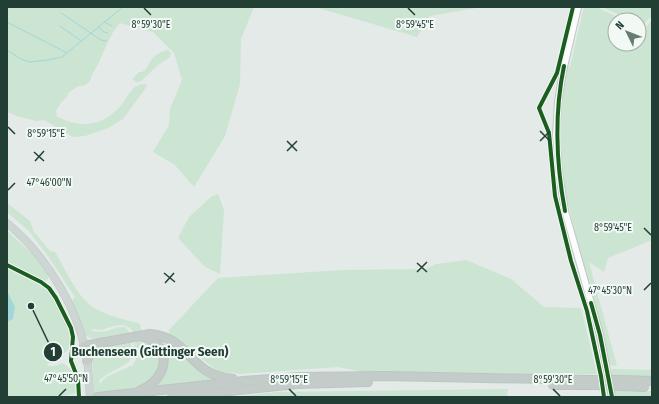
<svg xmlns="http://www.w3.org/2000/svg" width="659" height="404" viewBox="0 0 659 404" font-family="'Fira Sans Condensed',sans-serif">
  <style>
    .green { fill: #cce4d2 }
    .water { fill: #a2d7da }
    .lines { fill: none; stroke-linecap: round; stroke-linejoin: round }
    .stream { stroke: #a2d7da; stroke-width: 1 }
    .tertiary-casing { stroke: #c1c7c4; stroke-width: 8 }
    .primary-casing { stroke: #bcc6c2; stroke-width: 8 }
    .trunk-casing { stroke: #bcc6c2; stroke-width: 10 }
    .tertiary { stroke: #fbfcfb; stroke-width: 6 }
    .primary { stroke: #cdd6d3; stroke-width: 7 }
    .trunk { stroke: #c4ccca; stroke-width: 8 }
    .trunk-bridge-casing { stroke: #bcc6c2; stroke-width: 10; stroke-linecap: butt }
    .trunk-bridge { stroke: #c4ccca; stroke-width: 8 }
    .cycleway-casing { stroke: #f2f9f5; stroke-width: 6 }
    .cycleway { stroke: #1b5e20; stroke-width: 4 }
    .ticks { fill: none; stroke: #213f34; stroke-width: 1.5 }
    .ticks-label { font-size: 10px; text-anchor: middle; fill: #213f34; stroke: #f2f9f5; stroke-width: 4; stroke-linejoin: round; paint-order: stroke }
    .leader { fill: none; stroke: #213f34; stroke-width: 1.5 }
    .callout-dot { fill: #213f34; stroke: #f2f9f5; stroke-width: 1.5 }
    .mark-label { font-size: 12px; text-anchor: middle; font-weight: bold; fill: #fff }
    .callout-label { font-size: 13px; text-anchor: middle; font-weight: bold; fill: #213f34; stroke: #f2f9f5; stroke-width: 4; stroke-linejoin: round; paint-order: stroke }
  </style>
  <rect width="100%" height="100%" fill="#e4eae7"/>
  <g class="green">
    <path d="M7 7H254L241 39 240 84 225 136 194 187 175 165 153 152 169 125 170 109 182 80 174 53 153 32 120 23C108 35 103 58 93 73 91 76 91 79 89 82 86 85 82 86 78 86L67 94 68 96 61 102 56 111 57 117C77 125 89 128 108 117 113 113 119 109 122 104 129 95 132 83 147 84L145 89 123 119 108 128 85 136 73 137 44 120 36 121 17 116 7 112Z"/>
    <polygon points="315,7 476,7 476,8 430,16 417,37"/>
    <polygon points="584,7 596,7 624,20 615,20 615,44 639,44 639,26 645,28 652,20 652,240 608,258 604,272 589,262 617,366 610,365 581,258 563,181 559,145 559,128 560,102 566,68 570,67"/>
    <polygon points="602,7 652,7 652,16 644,24 639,23 639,20 630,20"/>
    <path d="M168 50 171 53 170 57 157 66 140 82H136L132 79 139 72H142L146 69C152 58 155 53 168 50Z"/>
    <polygon points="218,194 224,210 220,274 205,267 178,238 189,217 211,197"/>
    <path d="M7 203 30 221 34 232 50 251 55 252C66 270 77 298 96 309 108 316 127 320 140 324L141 330 139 333 135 334C133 332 131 328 128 327 118 320 104 333 93 329L91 330C103 336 113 326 125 327L130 333 128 335C115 332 97 345 85 335L72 301 75 297 48 256 28 230 7 212Z"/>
    <polygon points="7,231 39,260 49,277 45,282 7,263"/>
    <polygon points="466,260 511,279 544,307 581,308 597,374 367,373 338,367 239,374 218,371 169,335 169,330 218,278 342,270 426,269 436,264"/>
    <path d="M7 267C18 272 31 276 41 283 57 294 72 329 70 348L56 360 47 364 49 366H56L62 363C76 371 75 378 76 393L58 397H7Z"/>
    <polygon points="149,336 165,339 218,380 152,387 166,363"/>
    <path d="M135 339C151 339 154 346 162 357L156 378 142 386 109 392 108 391 94 392 92 356C102 344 117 343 131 341L132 355 129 362 106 375 99 380 100 384 106 377 133 365 136 359 134 343 136 342Z"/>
    <polygon points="612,369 652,370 652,377 611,376 611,372"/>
    <polygon points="508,389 507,397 233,397 277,392"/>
    <polygon points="613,391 652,391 652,397 615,397"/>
  </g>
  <polygon class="water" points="7,291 15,307 13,319 7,322"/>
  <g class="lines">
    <g class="stream">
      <polyline points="61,13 101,40 106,41"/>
      <polyline points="7,22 67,53"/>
      <polyline points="104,22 112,26"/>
      <polyline points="60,26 81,41"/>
      <polyline points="99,27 104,32 108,33"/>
      <polyline points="7,50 21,59 30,62 48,60 62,57 123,7"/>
    </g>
    <defs>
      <polyline id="tertiary" points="578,7 563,71 558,102 556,135 559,174 565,211 600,335 612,397"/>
      <path id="primary" d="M7 223C46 255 80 311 87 360 89 372 89 385 90 397"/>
      <g id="trunk">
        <path d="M84 346 150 334C179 337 183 353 204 369 212 375 223 378 233 379"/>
        <polyline points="87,361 90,353 100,344"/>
        <polyline points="622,380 652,381"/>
        <polyline points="553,385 594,385"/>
        <polyline points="623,386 644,387"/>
        <path d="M139 391C168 380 175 345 141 336"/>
        <polyline points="97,397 244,381 298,377 385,376 594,380"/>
        <polyline points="172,397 297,384 368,382"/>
      </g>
    </defs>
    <use href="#tertiary" class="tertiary-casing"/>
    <use href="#primary" class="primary-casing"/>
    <use href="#trunk" class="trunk-casing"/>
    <use href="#tertiary" class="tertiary"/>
    <use href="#primary" class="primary"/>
    <use href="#trunk" class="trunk"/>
    <defs>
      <g id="trunk-bridge">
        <polyline points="594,380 622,380"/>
        <polyline points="594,385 623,386"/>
      </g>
    </defs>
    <use href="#trunk-bridge" class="trunk-bridge-casing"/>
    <use href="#trunk-bridge" class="trunk-bridge"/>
    <defs>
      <g id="cycleway">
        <polyline points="573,7 557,73 539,108 549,133 555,196 571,261 587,311 601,376 604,397"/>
        <path d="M564 66C554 114 556 163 565 211"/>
        <polyline points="7,265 41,282 49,288 56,298 71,328 73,337 71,361 78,379 79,397"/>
        <polyline points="591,303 600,335 612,397"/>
      </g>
    </defs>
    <use href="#cycleway" class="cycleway-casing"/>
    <use href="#cycleway" class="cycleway"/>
  </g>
  <path class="ticks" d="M144 8 151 15M408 8 415 15M8 127 15 134M540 131 550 141M287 141 297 151M540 141 550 131M287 151 297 141M34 152 44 161M35 161 44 151M8 190 15 183M644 228 651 235M417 263 427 272M417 272 427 262M164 273 175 282M165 283 174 273M644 290 651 283M289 389 296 396M553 389 560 396M59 396 66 389"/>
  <g class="ticks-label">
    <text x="151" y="28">8°59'30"E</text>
    <text x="415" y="28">8°59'45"E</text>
    <text x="46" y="137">8°59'15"E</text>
    <text x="49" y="186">47°46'00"N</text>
    <text x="613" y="231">8°59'45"E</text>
    <text x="610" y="294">47°45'30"N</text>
    <text x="66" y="382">47°45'50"N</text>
    <text x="289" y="383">8°59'15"E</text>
    <text x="553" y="383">8°59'30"E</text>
  </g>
  <path class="leader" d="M31 306L53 352"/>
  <g class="callout-dot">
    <circle cx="31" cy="306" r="4"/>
    <circle cx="53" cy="352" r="10"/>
  </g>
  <g class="mark-label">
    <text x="53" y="356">1</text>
  </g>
  <g class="callout-label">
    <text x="150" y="356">Buchenseen (Güttinger Seen)</text>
  </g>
  <rect width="659" height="404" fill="none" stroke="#213f34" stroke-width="16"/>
  <g transform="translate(627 32) rotate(313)"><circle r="19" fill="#f2f9f5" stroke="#9eafa8"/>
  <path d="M0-3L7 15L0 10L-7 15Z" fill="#657b73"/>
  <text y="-6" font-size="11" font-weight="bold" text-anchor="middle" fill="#213f34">N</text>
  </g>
</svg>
